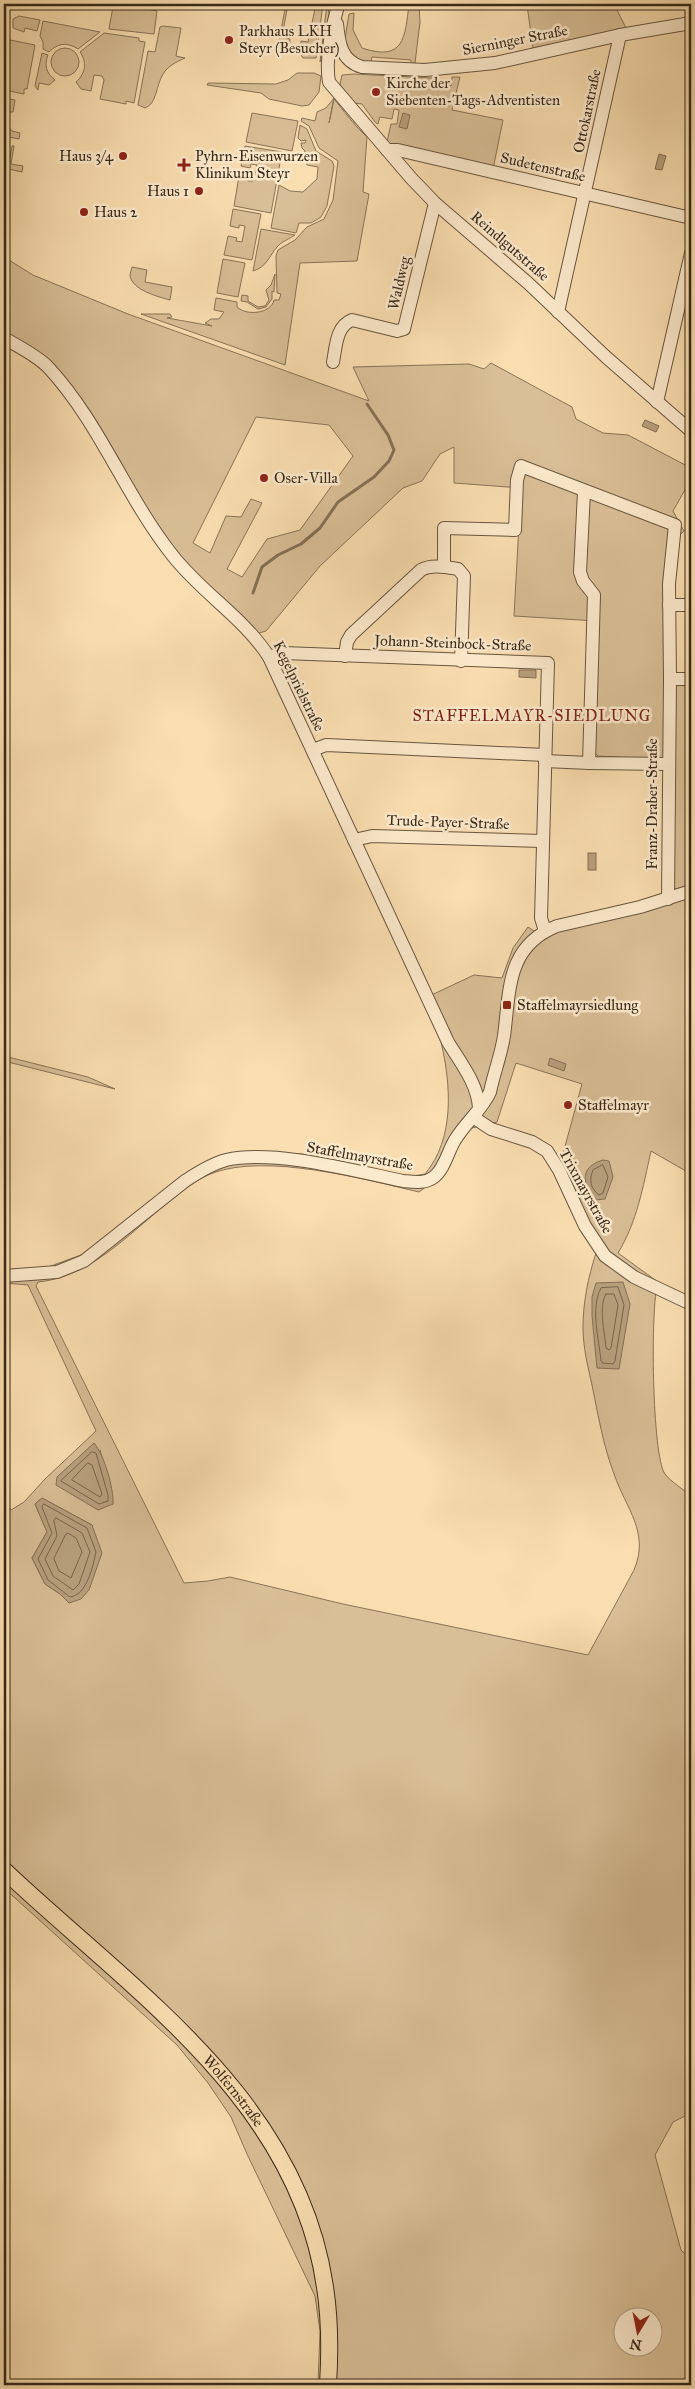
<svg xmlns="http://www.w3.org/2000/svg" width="695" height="2389" viewBox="0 0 695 2389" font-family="'IM FELL Great Primer',serif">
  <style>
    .green { fill: #d9bf97; stroke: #887458; fill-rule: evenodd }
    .water { fill: #b8a07d; stroke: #847055 }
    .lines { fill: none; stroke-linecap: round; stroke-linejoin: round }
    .shore { stroke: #78644b; stroke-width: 1 }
    .stream { stroke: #847055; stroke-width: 3 }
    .minor-casing { stroke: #68563f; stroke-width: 14 }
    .major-casing { stroke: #372919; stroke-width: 18 }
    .minor { stroke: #fceacc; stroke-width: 12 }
    .major { stroke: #fadeb1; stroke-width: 16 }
    .poi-dot { fill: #8f2418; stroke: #fceacc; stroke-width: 2 }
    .labels { text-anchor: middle; stroke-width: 5; stroke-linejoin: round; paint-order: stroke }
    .poi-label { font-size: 15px; fill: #372919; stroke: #fceacc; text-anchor: start }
    .street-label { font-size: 15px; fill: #372919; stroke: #fceacc }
    .neighbourhood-label { font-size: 16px; letter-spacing: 1px; fill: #7a1f14; stroke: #fceacc }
  </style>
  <rect width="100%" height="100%" fill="#fadeb1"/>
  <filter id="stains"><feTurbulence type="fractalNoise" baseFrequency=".004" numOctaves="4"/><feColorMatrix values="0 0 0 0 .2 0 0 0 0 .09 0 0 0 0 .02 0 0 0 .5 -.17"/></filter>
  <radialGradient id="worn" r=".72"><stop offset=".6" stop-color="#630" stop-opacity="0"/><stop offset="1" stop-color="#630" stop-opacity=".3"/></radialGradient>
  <g class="green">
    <polygon points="286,4 288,4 282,37 290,39 289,52 277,51"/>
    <polygon points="316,4 323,4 316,58 303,58 300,53 301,41 308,42"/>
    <polygon points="327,4 329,13 323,56 320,62"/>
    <path d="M409 4H419L420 22 415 63 411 64V60L372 57 371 62H362L350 54 345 39 349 14 354 13 353 30 362 48C404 62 405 38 409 4Z"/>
    <polygon points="530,4 614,4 627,30 533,48 527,5"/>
    <polygon points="113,6 131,9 132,6 157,11 154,34 109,29"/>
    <polygon points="19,16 40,20 37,31 25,28 24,32 13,28 13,19"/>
    <path d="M43 21 100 32 78 49C67 42 58 43 49 52L43 49V42L40 36Z"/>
    <path d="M163 26 181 28 176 56 185 58C176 62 168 66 163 74 156 85 157 104 145 108L138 105 148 51 155 52 160 27Z"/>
    <path d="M104 33 139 38V41L145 42 134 103 126 101V104L100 99 104 80 102 76 94 75 91 91 81 89 76 82C86 73 87 62 80 52Z"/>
    <polygon points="10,40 35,45 27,89 24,89 24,94 4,90 4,62"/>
    <circle cx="65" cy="62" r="14"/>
    <path d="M42 53 48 55C44 65 46 73 55 80L49 85 39 83 38 90 35 86Z"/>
    <polygon points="297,73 314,73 321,76 319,92 309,105 302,106 269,99 261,93 207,85 208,83 276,84 288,80"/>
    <polygon points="354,74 432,78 435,78 435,82 451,86 452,77 460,77 452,110 503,120 493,169 392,146 387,142 391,124 397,124 399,110 394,109 392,119 380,117 378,124 375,122 362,104 354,103 344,92 340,84 342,75"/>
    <polygon points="4,98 15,100 13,112 10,112 6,124 12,131 20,133 19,139 4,136"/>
    <path d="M334 98 329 123 334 99 356 126 367 137 363 192 369 194 357 261 300 263 285 365 141 314H170L172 317 167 318 212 326 205 323 211 319H219L224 312 214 310 216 298 237 302V307C246 316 271 314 274 300H279L281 294 277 293 276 256 278 250 295 240 307 227 324 219 333 200 338 161 319 148 309 126 301 121 302 118 315 121 317 112 326 108Z"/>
    <polygon points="252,113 298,121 292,151 246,142"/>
    <polygon points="300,125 307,129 316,151 332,161 334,166 327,206 321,217 311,223 299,223 296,233 271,228 279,185 290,191 303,192 317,179 318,167 307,165 305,160 305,151 302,148 301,143 305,143 306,140 301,141 298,138"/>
    <polygon points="12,146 14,146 11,164 23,166 22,172 8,169"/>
    <polygon points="245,146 282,152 271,213 234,206 239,176 248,177 248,181 253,181 257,165 251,164 250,168 241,166"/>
    <polygon points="233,209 261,214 252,260 224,255 228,236 237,238 236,241 242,242 245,226 239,225 239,228 230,226"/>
    <path d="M261 229 295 235C289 239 281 242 277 247 269 256 267 267 253 271Z"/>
    <path d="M4 257 33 275 128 314 369 401 353 367 469 364 484 369 491 363 572 407 576 419 603 433 628 435 691 468V479L673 511 684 531 677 538 665 623 664 683H691V884L678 890 673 887 675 760 598 756 595 753 597 621 514 616 521 488 454 483V447L440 454 422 481 403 488 320 566 266 631 256 634 170 559 71 404 44 370 4 341ZM256 417 329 425 353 456 300 530 267 539 242 577 227 569 262 503 251 499 241 517 226 516 210 553 193 543Z"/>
    <polygon points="223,259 245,263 238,297 217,293"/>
    <path d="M132 267 147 270 145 282 172 287 170 300C159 297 136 291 131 279 129 276 131 271 132 267Z"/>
    <polygon points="275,274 274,292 272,291 272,299 266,307 258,309 247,302 241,301 242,295 248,296 248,301 258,307 265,306 269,300 266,290 271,285"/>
    <path d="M691 896V1174L651 1151C643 1187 637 1222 618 1253L658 1282C650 1306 652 1457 665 1474 671 1482 683 1489 691 1496V2113L673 2122 655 2155 681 2250 691 2259V2385H318L320 2331 315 2296 247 2154 231 2117 208 2083 177 2045 4 1888V1498L11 1510 24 1502 45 1479 96 1431 28 1285 4 1283V1271L40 1270 81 1255 191 1171 286 1154H302L401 1175 413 1176 425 1174C455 1138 451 1085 441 1042 437 1027 429 1013 423 999L474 975 502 978 513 948 528 927 543 937 557 931ZM516 1063 582 1084 561 1161 548 1160 596 1253C588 1278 583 1302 583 1328 583 1347 588 1367 592 1385 598 1414 603 1445 614 1474 626 1509 650 1532 634 1570L588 1655 343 1604 230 1577 208 1581 184 1583 36 1286 38 1282C93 1277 133 1229 175 1197 186 1188 199 1178 213 1173 266 1153 364 1179 419 1192L431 1183 463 1136 472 1128 497 1122ZM100 1450 105 1469V1507L98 1510ZM42 1498 92 1525 69 1603 60 1594 45 1584 32 1558 47 1532 35 1504ZM622 2316H652V2346H622Z"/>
    <polygon points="4,1056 88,1077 115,1089 4,1061"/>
  </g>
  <g class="water">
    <polygon points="403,113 410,115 407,129 399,127"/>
    <polygon points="659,154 666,156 662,170 655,169"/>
    <polygon points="645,420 659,426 656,432 642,426"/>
    <polygon points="519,670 536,670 536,678 519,677"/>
    <rect x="588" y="853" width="8" height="17"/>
    <polygon points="550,1058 566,1064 564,1071 548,1065"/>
    <path d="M603 1160 609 1161 613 1177 605 1199 596 1200C582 1184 579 1167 603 1160Z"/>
    <polygon points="623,1282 630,1304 619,1369 597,1368 592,1316 592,1297 596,1283"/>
    <path d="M94 1443C104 1454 114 1489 113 1504L98 1510 56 1485 57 1477Z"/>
    <polygon points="42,1498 92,1525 102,1553 89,1590 81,1599 69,1603 60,1594 45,1584 32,1558 47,1532 35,1504"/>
  </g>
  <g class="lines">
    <g class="shore">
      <path d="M603 1165 608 1177 603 1193 599 1195C590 1188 589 1180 593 1170Z"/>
      <path d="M618 1287 624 1305 615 1361 613 1364 603 1363 601 1361C599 1339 590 1308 601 1288Z"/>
      <path d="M606 1294H614L618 1305 611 1348 609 1350 606 1348C605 1333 598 1307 606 1294Z"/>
      <polygon points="92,1452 96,1453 108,1495 108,1501 99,1504 61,1481"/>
      <polygon points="88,1463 92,1465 102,1494 100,1497 72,1480"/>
      <path d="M44 1504 87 1528 96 1552C93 1566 87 1595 70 1597L48 1580 38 1559 52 1533 42 1507Z"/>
      <polygon points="56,1518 82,1533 90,1552 79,1584 73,1590 53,1576 45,1559 57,1536 54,1521"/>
      <polygon points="66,1534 68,1533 76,1538 82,1552 71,1578 59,1571 54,1559"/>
    </g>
    <polyline class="stream" points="253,593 262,567 278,555 301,544 320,528 338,502 374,477 389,461 394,450 388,435 367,404"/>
    <defs>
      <g id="minor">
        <path d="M338 6C331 30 325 57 329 82L411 178 435 203 528 283 606 357 691 431"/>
        <path d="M337 24C339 43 341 61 362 67L425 70 495 63 620 35 691 23"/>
        <polyline points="387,150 398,150 691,218"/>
        <polyline points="558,312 620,35"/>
        <path d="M4 338C19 347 36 355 48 367 100 423 126 497 173 556 202 593 244 618 269 657L448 1042C460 1062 478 1084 479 1108"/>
        <path d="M333 362C336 347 336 326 352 320L397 331 404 329 435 203"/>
        <polyline points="657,402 691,253"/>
        <polyline points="584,492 580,572 583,581 594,595 589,763 669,764"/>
        <polyline points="444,567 444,528 515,530 517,480 521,466 675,525 669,584 670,679 668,899"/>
        <polyline points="669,605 691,605"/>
        <path d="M345 656 347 642 351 635 421 570C431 564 446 567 458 569L464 576 461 661"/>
        <polyline points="269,657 283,653 548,663 541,918 545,931"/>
        <polyline points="670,679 691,679"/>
        <polyline points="313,750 326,745 545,755"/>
        <polyline points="545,761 589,763"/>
        <polyline points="354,840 372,836 542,841"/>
        <polyline points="473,1117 491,1129 532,1142 547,1151 559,1170 585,1226 605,1256 634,1277 691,1304"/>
        <path d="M4 1276 57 1272 84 1261 185 1181C197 1173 211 1164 226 1160 274 1149 355 1171 403 1181 414 1182 425 1184 434 1177 445 1168 448 1151 455 1140 465 1123 482 1110 490 1092 494 1073 501 1055 504 1036 510 991 506 946 557 926L640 907 691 891"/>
      </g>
      <g id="major">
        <path id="s1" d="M4 1870C132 1991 298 2099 325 2287 330 2319 330 2353 328 2385"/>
      </g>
    </defs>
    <use href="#minor" class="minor-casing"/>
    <use href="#major" class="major-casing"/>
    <use href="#minor" class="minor"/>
    <use href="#major" class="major"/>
  </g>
  <g class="poi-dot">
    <circle cx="229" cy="40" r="5"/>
    <circle cx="376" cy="92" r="5"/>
    <circle cx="123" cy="156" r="5"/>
    <path d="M181.5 157.5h5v5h5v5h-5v5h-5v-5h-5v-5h5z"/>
    <circle cx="199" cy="191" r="5"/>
    <circle cx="84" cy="212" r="5"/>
    <circle cx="264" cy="478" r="5"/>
    <rect x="502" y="1000" width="10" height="10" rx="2.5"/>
    <circle cx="568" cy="1105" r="5"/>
  </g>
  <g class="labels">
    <g class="poi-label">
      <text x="239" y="36">Parkhaus LKH<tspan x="239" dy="17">Steyr (Besucher)</tspan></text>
      <text x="386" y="88">Kirche der<tspan x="386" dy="17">Siebenten-Tags-Adventisten</tspan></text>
      <text x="113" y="161" text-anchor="end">Haus 3/4</text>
      <text x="195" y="161">Pyhrn-Eisenwurzen<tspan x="195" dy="17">Klinikum Steyr</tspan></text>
      <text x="189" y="196" text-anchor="end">Haus 1</text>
      <text x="94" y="217">Haus 2</text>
      <text x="274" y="483">Oser-Villa</text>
      <text x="517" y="1010">Staffelmayrsiedlung</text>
      <text x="578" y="1110">Staffelmayr</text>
    </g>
    <g class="street-label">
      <text transform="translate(515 40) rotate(-11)" y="5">Sierninger Straße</text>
      <text transform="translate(587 111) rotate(-78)" y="5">Ottokarstraße</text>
      <text transform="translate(543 167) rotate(13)" y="5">Sudetenstraße</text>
      <text transform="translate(510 246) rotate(41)" y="5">Reindlgutstraße</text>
      <text transform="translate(399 283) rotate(-77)" y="5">Waldweg</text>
      <text transform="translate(453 643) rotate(2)" y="5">Johann-Steinbock-Straße</text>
      <text transform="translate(299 686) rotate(64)" y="5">Kegelprielstraße</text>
      <text transform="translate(652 804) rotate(-90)" y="5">Franz-Draber-Straße</text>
      <text transform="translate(448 822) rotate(2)" y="5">Trude-Payer-Straße</text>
      <text transform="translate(360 1156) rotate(10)" y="5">Staffelmayrstraße</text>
      <text transform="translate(586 1191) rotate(61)" y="5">Trixmayrstraße</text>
      <text dy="5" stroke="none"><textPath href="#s1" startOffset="319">Wolfernstraße</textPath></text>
    </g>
    <g class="neighbourhood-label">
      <text x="532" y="721">STAFFELMAYR-SIEDLUNG</text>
    </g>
  </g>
  <rect width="695" height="2389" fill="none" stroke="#fadeb1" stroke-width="20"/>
  <rect x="5" y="5" width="685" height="2379" fill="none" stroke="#372919" stroke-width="2.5"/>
  <rect x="10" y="10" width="675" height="2369" fill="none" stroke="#372919"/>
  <g transform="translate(638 2332) rotate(190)"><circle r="24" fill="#fceacc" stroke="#ad9d84"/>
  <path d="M0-4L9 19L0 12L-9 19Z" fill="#8f2418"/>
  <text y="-8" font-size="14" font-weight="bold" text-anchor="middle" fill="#372919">N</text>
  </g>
  <rect width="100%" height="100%" filter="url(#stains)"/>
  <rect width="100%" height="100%" fill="url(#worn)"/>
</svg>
